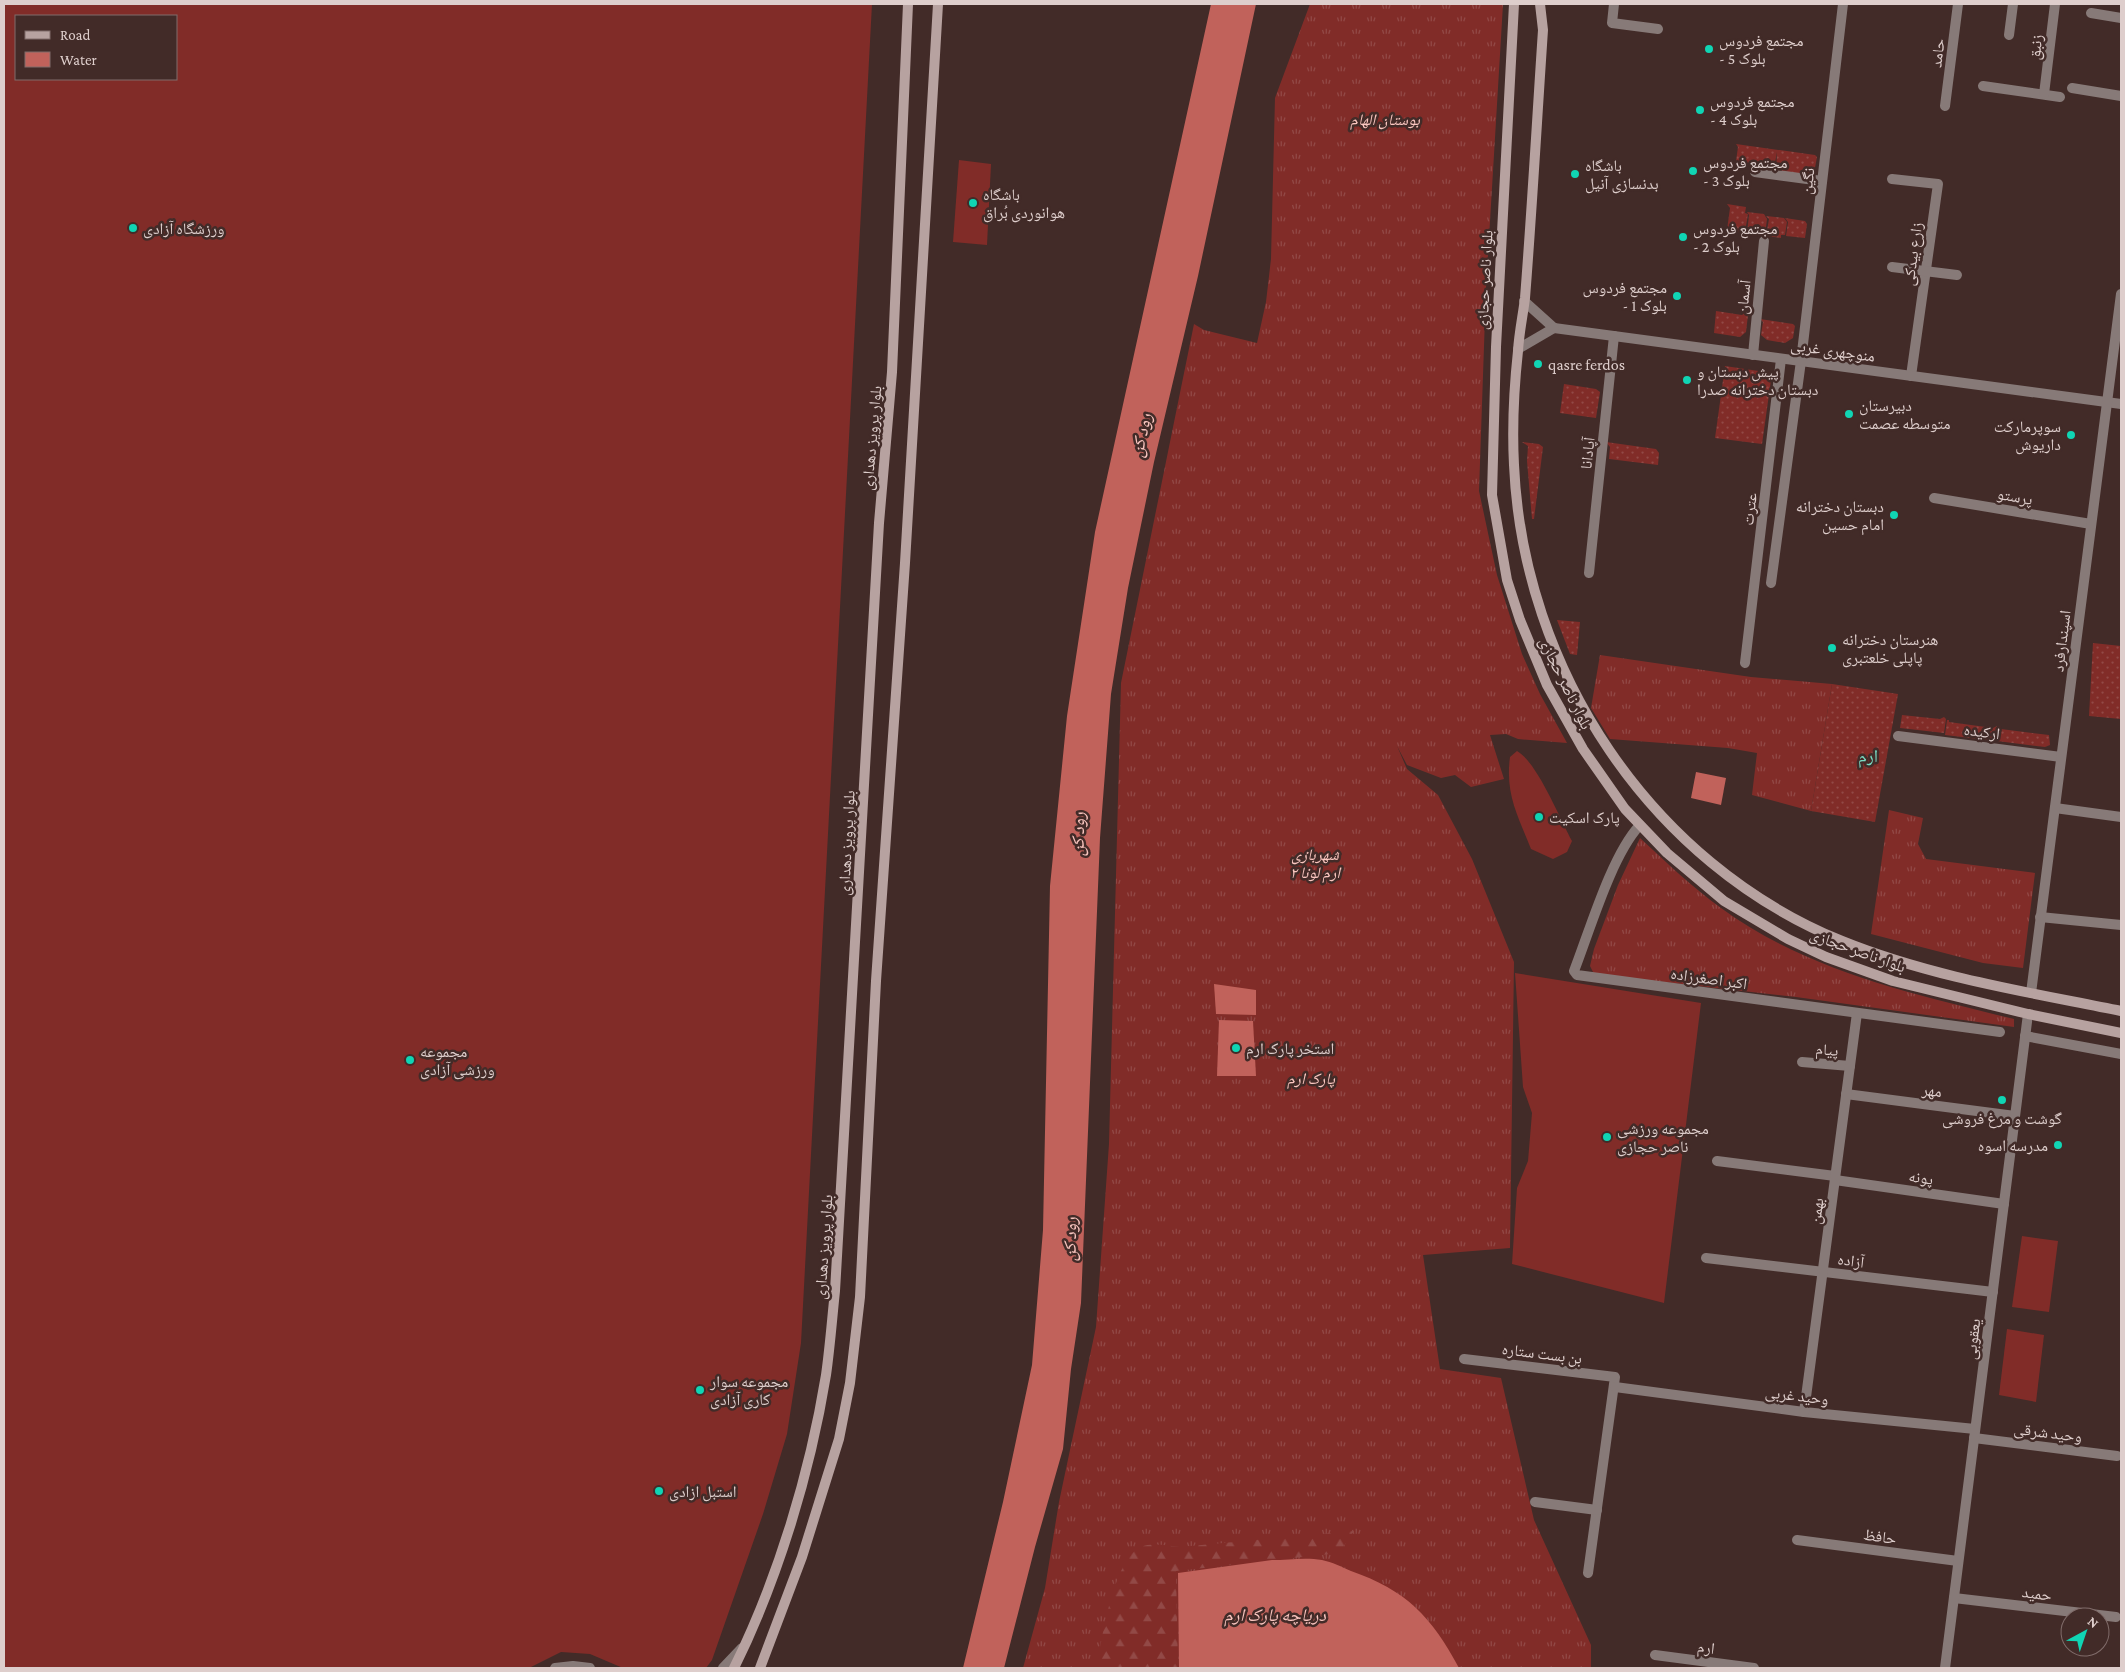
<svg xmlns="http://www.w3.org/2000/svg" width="2125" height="1672" viewBox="0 0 2125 1672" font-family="'Crimson Pro','Noto Naskh Arabic',serif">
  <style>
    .grass { fill: url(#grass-tufts) }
    .forest { fill: url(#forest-firs) }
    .garden { fill: url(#garden-dots) }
    .pitch { fill: #812c28; fill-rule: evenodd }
    .water { fill: #c1625b }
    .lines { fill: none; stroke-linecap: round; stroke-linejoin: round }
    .minor { stroke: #877a78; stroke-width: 10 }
    .tertiary { stroke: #877a78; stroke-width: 10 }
    .secondary { stroke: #b7a2a0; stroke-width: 10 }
    .poi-dot { fill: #10d5b4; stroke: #422b28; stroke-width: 2 }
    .labels { text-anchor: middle; stroke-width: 5; stroke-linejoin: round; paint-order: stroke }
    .poi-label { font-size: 16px; fill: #dececc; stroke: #422b28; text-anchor: start }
    .street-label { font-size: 16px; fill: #dececc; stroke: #422b28 }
    .park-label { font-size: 16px; font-style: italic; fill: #fbc7c0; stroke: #422b28 }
    .water-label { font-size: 18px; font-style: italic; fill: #f8c4be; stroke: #422b28 }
    .neighbourhood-label { font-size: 18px; fill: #79dbc3; stroke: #422b28 }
  </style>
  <defs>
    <pattern id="grass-tufts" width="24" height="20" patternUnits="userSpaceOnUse" patternTransform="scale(1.25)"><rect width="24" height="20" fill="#812c28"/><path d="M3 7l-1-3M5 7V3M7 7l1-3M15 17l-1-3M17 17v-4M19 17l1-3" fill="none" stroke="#924946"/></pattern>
    <pattern id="forest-firs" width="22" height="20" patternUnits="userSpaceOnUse" patternTransform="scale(1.25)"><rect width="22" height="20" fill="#812c28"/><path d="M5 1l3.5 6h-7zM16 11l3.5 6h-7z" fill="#924946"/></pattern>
    <pattern id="garden-dots" width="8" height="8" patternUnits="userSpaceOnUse" patternTransform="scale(1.25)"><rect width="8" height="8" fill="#812c28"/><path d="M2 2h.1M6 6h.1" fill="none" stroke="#924946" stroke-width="1.8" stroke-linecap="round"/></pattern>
  </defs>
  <rect width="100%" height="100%" fill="#422b28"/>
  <g class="grass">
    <polygon points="1310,4 1503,4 1486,288 1479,491 1497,575 1522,654 1540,694 1567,743 1518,739 1506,734 1490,735 1504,779 1471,787 1455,775 1441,778 1407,765 1397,746 1407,769 1438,795 1472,859 1514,962 1510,1248 1423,1255 1440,1369 1501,1378 1534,1520 1591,1645 1591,1668 1023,1668 1045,1588 1059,1502 1096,1327 1109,1144 1121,683 1194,324 1204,330 1257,343 1266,302 1271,259 1275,98"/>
    <polygon points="1600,655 1751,677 1832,684 1811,811 1752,795 1757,753 1728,748 1610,739 1591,708"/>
    <polygon points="1889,810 1923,818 1918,844 1926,859 2035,873 2023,968 1983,963 1871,934"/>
    <path d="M1640 838C1666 862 1692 887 1721 908 1807 971 1913 994 2014 1019V1027L1796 997 1594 974 1590 966 1594 949 1618 885Z"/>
  </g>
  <path class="forest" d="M1354 1531 1339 1553 1176 1571 1178 1668H1097C1101 1641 1114 1558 1141 1547 1152 1542 1168 1546 1180 1547Z"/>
  <g class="garden">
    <polygon points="1736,144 1815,155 1817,157 1814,173 1811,177 1776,171 1777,152 1774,168 1736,161 1738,147"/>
    <polygon points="1727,204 1746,207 1745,213 1748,214 1745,232 1727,230 1730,208"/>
    <polygon points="1747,212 1764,214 1767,219 1765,235 1747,233 1749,215"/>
    <polygon points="1766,216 1784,218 1787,222 1785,235 1781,235 1781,238 1766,236 1769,219"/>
    <polygon points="1785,218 1805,221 1807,224 1805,238 1786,236 1788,222"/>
    <polygon points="1716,311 1742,315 1746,312 1748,315 1746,332 1740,337 1714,333"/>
    <polygon points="1760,319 1793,324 1795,326 1793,338 1785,343 1767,340 1761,335 1763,322"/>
    <polygon points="1725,366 1772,373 1762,444 1715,438"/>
    <polygon points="1564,384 1596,389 1600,392 1596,418 1560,413"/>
    <polygon points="1522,442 1539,444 1543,447 1534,519 1532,519 1527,461 1528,446"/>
    <polygon points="1606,442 1656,449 1659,453 1658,465 1609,459 1610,447"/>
    <polygon points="1557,620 1580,622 1577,655 1570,654"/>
    <polygon points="2093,643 2121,646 2121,719 2089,716"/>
    <polygon points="1832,684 1898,694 1875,822 1811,811"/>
    <polygon points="1902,715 1940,719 1944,717 1946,719 1944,733 1900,728"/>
    <polygon points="1947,720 1949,720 1949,722 1993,728 1997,726 1996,741 1945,735"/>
    <polygon points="1998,726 2001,727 2001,729 2049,735 2050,745 2045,747 1997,741"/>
  </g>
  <g class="pitch">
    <path d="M4 4H872L801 1343 787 1434 763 1514 712 1660 706 1668H623L590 1654 561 1652 529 1668H4ZM16 16H176V79H16Z"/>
    <polygon points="959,160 991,164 987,245 953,242"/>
    <path d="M1517 751C1537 762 1560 819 1572 841L1567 852 1553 859 1531 849C1518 816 1505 794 1510 757Z"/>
    <polygon points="1515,973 1701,1003 1664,1303 1512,1264 1517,1188 1528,1161 1532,1113 1523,1087"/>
    <polygon points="2022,1236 2058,1241 2049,1312 2012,1307"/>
    <polygon points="2007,1329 2044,1335 2036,1402 1999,1395"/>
  </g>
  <g class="water">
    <polygon points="1211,4 1256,4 1198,276 1154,462 1128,588 1111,694 1100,838 1081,1303 1071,1369 1063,1449 1035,1547 1004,1668 963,1668 1003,1502 1032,1365 1043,1230 1050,886 1067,716 1095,532"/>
    <polygon points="1696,772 1726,778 1721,805 1691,798"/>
    <polygon points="1214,984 1256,990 1256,1015 1216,1014"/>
    <polygon points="1219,1020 1253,1021 1256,1076 1217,1076"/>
    <path d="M1272 1560C1288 1560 1306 1557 1322 1560 1332 1562 1342 1567 1351 1571 1406 1590 1432 1617 1459 1668H1179L1178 1573Z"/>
  </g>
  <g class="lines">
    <g class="minor">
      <polyline points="1614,4 1612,23 1658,29"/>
      <polyline points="2091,13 2121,18"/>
      <polyline points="2009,35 2013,4"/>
      <polyline points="1983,86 2060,97"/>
      <polyline points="2072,88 2121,96"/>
      <polyline points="2044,94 2055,4"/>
      <polyline points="1945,106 1958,4"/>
      <polyline points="1755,172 1822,181"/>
      <polyline points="1892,179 1938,184 1911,376"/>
      <polyline points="1892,267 1957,275"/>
      <polyline points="1753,355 1764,241"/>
      <polyline points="1934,498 2091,524"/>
      <polyline points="1589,573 1614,336"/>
      <polyline points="1771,583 1801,361 1843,4"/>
      <polyline points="1745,663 1781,359"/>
      <polyline points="1898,736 2061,757"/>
      <polyline points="2055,808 2121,817"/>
      <path d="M1639 826C1611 857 1590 930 1574 971L1577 975 2000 1032"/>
      <polyline points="2040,917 2121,925"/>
      <polyline points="2025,1036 2121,1054"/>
      <polyline points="1802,1062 1850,1066"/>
      <polyline points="1846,1094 2015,1116"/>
      <polyline points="1717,1161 1835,1176"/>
      <polyline points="1835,1180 2004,1204"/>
      <polyline points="1706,1258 1993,1292"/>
      <polyline points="1464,1359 1615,1377 1588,1573"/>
      <polyline points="1615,1387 1804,1412 1975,1429"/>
      <polyline points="1804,1412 1857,1013"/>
      <polyline points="1974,1438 2117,1456"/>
      <polyline points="1535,1502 1597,1510"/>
      <polyline points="1797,1540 1958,1561"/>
      <polyline points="1954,1598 2116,1617"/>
      <polyline points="555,1668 573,1666 590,1668"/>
      <polyline points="723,1668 742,1648"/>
    </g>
    <g class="tertiary">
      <polyline points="1524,301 1554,328"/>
      <polyline points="1554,328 2121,404"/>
      <polyline points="1518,349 1554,328"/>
      <polyline points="2031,993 2121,294"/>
      <polyline points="1655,1655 1754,1668"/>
      <polyline points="1945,1668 2028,1014"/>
    </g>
    <g class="secondary">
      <polyline points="1514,4 1496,347 1492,495 1507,580 1520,620 1547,685 1583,749 1625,809 1667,853 1724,901 1788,939 1826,957 1893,981 2028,1014 2121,1033"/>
      <path d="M1540 4 1543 30C1537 119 1532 209 1525 298 1523 315 1519 333 1518 351 1514 388 1512 427 1514 465 1523 669 1650 863 1842 941 1931 977 2028 992 2121 1011"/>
      <path d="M734 1668C778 1579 810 1473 826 1375 830 1347 832 1319 835 1291L879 523 892 372 908 4"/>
      <polyline points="760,1668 802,1557 839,1439 850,1383 860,1297 876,981 905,563 938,4"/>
    </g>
  </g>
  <g class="poi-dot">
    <circle cx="1709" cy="49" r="5"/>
    <circle cx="1700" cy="110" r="5"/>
    <circle cx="1693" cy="171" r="5"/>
    <circle cx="1575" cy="174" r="5"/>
    <circle cx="973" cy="203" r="5"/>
    <circle cx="133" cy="228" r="5"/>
    <circle cx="1683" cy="237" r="5"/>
    <circle cx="1677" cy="296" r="5"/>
    <circle cx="1538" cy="364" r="5"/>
    <circle cx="1687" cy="380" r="5"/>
    <circle cx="1849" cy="414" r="5"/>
    <circle cx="2071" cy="435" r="5"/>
    <circle cx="1894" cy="515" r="5"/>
    <circle cx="1832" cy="648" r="5"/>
    <circle cx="1539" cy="817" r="5"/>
    <circle cx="1236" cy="1048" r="5"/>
    <circle cx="410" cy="1060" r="5"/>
    <circle cx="2002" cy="1100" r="5"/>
    <circle cx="1607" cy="1137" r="5"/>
    <circle cx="2058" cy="1145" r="5"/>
    <circle cx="700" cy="1390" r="5"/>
    <circle cx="659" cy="1491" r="5"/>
  </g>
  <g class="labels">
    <g class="poi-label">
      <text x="1719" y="46">مجتمع فردوس<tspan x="1719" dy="18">- بلوک 5</tspan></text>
      <text x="1710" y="107">مجتمع فردوس<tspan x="1710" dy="18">- بلوک 4</tspan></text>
      <text x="1703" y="168">مجتمع فردوس<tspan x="1703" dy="18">- بلوک 3</tspan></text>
      <text x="1585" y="171">باشگاه<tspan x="1585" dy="18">بدنسازی آنیل</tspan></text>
      <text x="983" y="200">باشگاه<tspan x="983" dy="18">هوانوردی بُراق</tspan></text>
      <text x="143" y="234">ورزشگاه آزادی</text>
      <text x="1693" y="234">مجتمع فردوس<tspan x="1693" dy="18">- بلوک 2</tspan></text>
      <text x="1667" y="293" text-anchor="end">مجتمع فردوس<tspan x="1667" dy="18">- بلوک 1</tspan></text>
      <text x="1548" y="370">qasre ferdos</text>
      <text x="1697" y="377">پیش دبستان و<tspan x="1697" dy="18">دبستان دخترانه صدرا</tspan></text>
      <text x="1859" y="411">دبیرستان<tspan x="1859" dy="18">متوسطه عصمت</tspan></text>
      <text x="2061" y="432" text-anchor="end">سوپرمارکت<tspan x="2061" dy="18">داریوش</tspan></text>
      <text x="1884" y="512" text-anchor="end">دبستان دخترانه<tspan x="1884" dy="18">امام حسین</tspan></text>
      <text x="1842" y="645">هنرستان دخترانه<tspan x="1842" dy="18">پاپلی خلعتبری</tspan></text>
      <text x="1549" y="823">پارک اسکیت</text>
      <text x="1246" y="1054">استخر پارک ارم</text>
      <text x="420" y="1057">مجموعه<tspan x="420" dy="18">ورزشی آزادی</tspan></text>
      <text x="2002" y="1124" text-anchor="middle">گوشت و مرغ فروشی</text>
      <text x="1617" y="1134">مجموعه ورزشی<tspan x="1617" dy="18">ناصر حجازی</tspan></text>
      <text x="2048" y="1151" text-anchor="end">مدرسه اسوه</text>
      <text x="710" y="1387">مجموعه سوار<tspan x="710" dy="18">کاری آزادی</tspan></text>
      <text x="669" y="1497">استبل ازادی</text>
    </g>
    <g class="street-label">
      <text transform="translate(2035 47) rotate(-83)" y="6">زنبق</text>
      <text transform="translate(1937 53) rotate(-83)" y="6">حامد</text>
      <text transform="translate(1807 181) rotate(-83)" y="6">نگین</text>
      <text transform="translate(1912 254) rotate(-82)" y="6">زارع بیدکی</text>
      <text transform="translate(1484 280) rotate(-87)" y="6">بلوار ناصر حجازی</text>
      <text transform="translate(1743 297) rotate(-84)" y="6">آسمان</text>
      <text transform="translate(1833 350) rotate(8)" y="6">منوچهری غربی</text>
      <text transform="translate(871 438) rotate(-85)" y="6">بلوار پرویز دهداری</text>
      <text transform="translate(1587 453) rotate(-84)" y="6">آپادانا</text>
      <text transform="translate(2015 496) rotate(10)" y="6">پرستو</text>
      <text transform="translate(1749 509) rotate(-83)" y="6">عترت</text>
      <text transform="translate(2061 641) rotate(-83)" y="6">اسپندارفرد</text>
      <text transform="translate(1566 683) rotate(64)" y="6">بلوار ناصر حجازی</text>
      <text transform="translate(1982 731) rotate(7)" y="6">ارکیده</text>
      <text transform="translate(846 843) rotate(-87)" y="6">بلوار پرویز دهداری</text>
      <text transform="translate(1858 950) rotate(20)" y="6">بلوار ناصر حجازی</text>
      <text transform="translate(1709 978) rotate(8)" y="6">اکبر اصغرزاده</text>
      <text transform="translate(1827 1049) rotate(5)" y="6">پیام</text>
      <text transform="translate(1932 1090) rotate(7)" y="6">مهر</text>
      <text transform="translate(1921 1177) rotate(8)" y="6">پونه</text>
      <text transform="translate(1816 1211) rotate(-83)" y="6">بهمن</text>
      <text transform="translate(823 1247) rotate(-86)" y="6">بلوار پرویز دهداری</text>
      <text transform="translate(1851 1260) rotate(7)" y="6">آزاده</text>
      <text transform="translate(1972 1339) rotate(-83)" y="6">یعقوبی</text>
      <text transform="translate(1542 1353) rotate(7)" y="6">بن بست ستاره</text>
      <text transform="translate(1797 1395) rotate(7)" y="6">وحید غربی</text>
      <text transform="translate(2048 1432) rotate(7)" y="6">وحید شرقی</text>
      <text transform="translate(1880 1536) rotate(8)" y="6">حافظ</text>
      <text transform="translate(2037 1593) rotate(7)" y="6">حمید</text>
      <text transform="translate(1706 1647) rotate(7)" y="6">ارم</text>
    </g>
    <g class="park-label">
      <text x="1385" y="125">بوستان الهام</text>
      <text x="1315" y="860">شهربازی<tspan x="1315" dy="18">ارم لونا ۲</tspan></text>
      <text x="1311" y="1084">پارک ارم</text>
    </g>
    <g class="water-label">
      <text transform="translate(1141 435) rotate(-77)" y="6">رود کن</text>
      <text transform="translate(1078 834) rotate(-89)" y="6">رود کن</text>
      <text transform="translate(1070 1239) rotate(-89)" y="6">رود کن</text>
      <text x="1275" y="1621">دریاچه پارک ارم</text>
    </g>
    <g class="neighbourhood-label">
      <text x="1868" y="762">ارم</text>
    </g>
  </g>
  <rect width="2125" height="1672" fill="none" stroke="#dececc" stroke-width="10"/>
  <rect x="15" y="15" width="162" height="65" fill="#422b28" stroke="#806c6a"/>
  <rect x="25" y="31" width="25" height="8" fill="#b7a2a0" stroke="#806c6a"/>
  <text x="60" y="40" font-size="15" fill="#dececc">Road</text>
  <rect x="25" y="52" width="25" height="15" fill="#c1625b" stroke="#806c6a"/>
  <text x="60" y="65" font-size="15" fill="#dececc">Water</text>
  <g transform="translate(2085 1632) rotate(40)"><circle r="24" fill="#422b28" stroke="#806c6a"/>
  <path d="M0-4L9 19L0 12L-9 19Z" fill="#10d5b4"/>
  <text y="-8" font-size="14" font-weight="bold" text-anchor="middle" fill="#dececc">N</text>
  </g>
</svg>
